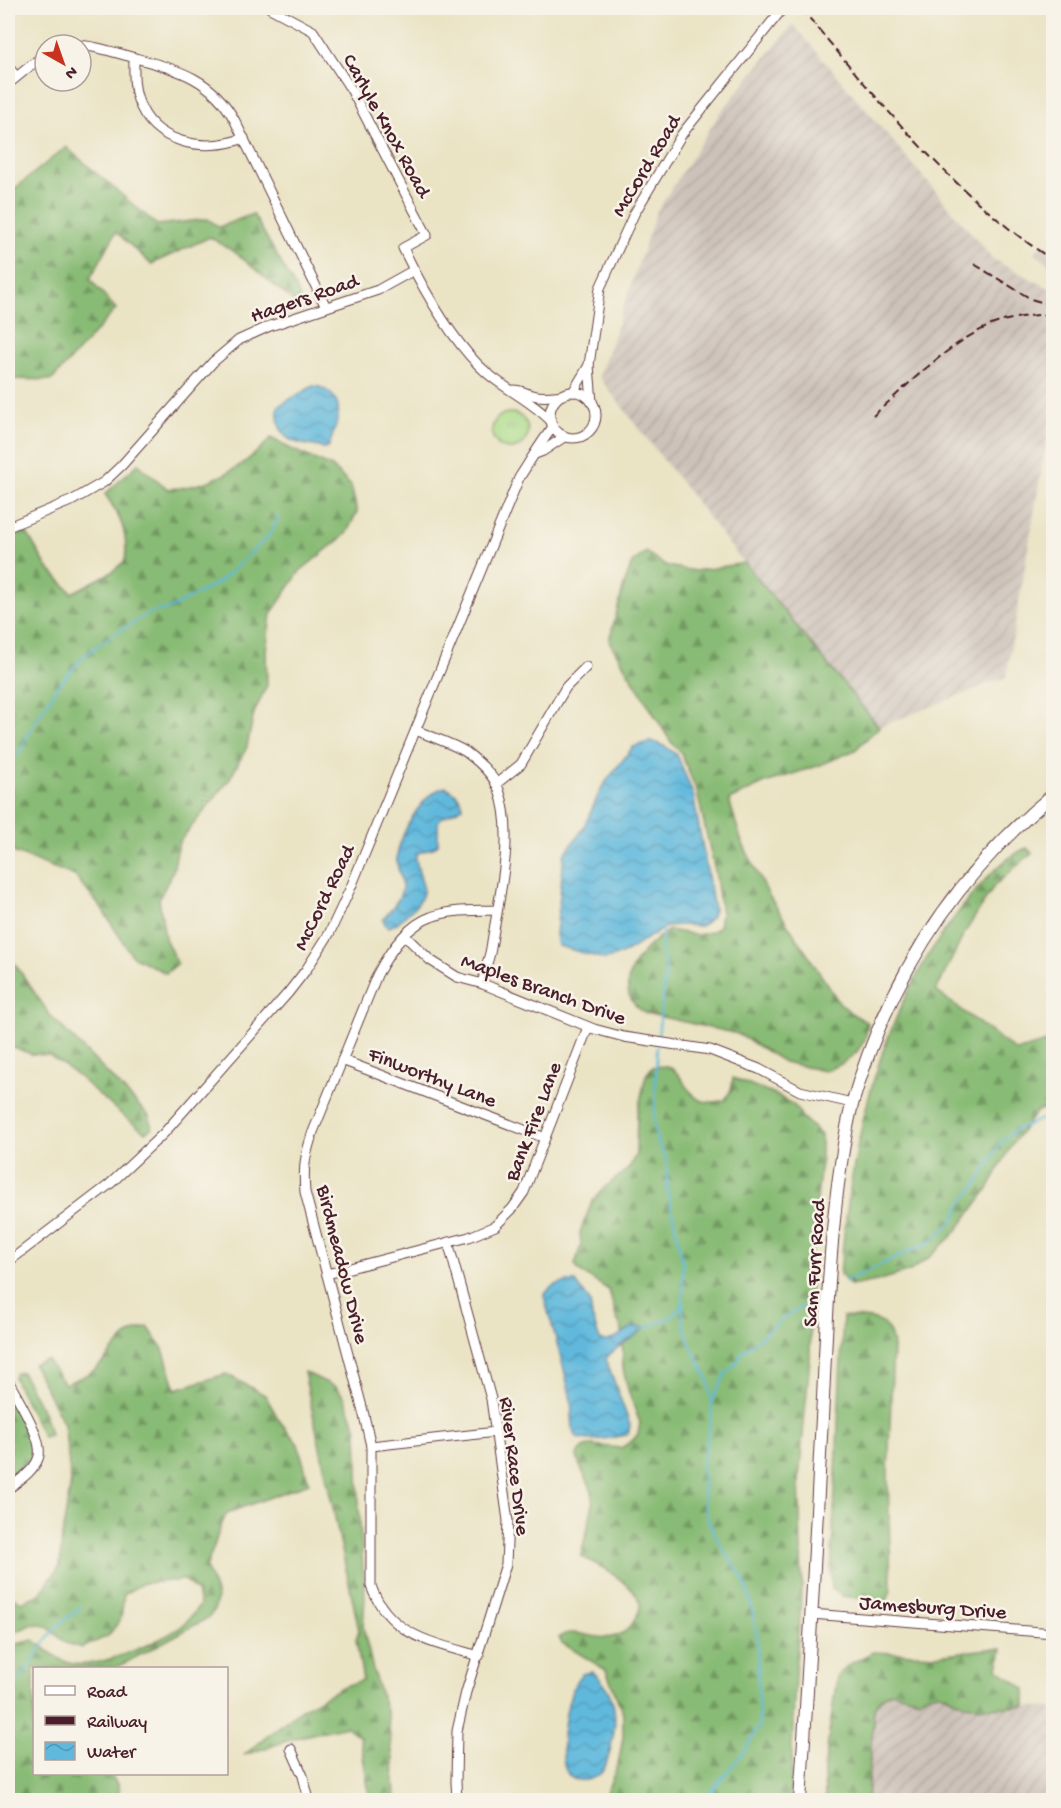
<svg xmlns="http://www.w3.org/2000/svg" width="1061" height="1808" viewBox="0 0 1061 1808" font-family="'Gochi Hand',sans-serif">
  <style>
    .industrial { fill: url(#industrial-furrows) }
    .railway { fill: #cdc2b9 }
    .grass { fill: url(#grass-tufts); stroke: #7a7d5a; stroke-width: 1.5 }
    .forest { fill: url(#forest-firs); stroke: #696d50; stroke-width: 1.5 }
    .water { fill: url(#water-waves); stroke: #556c84; stroke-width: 1.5 }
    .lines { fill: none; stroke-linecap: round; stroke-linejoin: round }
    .stream { stroke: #60b9dd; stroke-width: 2 }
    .minor-casing { stroke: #623c42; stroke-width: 11 }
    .major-casing { stroke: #623c42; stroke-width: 14 }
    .minor { stroke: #fff; stroke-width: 9 }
    .major { stroke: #fff; stroke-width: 12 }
    .rail { stroke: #4a1f2b; stroke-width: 2; stroke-dasharray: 9 4.5; stroke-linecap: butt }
    .labels { text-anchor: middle; stroke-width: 5; stroke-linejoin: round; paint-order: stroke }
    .street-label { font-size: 21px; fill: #4a1f2b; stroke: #f7f3e8 }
  </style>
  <defs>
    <pattern id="industrial-furrows" width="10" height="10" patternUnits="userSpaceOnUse" patternTransform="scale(1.5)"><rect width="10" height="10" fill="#cdc2b9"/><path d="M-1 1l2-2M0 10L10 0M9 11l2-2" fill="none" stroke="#b2a69f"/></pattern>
    <pattern id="grass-tufts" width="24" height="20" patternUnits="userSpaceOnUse" patternTransform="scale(1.5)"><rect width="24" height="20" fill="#abdb89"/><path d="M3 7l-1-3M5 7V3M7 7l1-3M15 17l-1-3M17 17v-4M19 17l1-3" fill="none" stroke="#95bc76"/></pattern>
    <pattern id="forest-firs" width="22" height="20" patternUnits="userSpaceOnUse" patternTransform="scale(1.5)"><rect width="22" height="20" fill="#88bb75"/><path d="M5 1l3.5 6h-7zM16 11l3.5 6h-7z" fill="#719760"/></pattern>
    <pattern id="water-waves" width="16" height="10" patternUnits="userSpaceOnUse" patternTransform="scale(1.5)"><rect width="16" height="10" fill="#60b9dd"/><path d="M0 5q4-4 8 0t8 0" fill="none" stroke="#5196b3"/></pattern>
  </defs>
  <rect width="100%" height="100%" fill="#f7f3e8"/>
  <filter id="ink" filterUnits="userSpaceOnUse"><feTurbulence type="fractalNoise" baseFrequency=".0167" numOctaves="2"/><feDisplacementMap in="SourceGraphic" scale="12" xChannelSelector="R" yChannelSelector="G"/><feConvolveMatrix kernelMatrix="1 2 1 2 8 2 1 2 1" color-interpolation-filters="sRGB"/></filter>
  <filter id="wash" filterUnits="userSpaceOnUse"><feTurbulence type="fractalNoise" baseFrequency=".008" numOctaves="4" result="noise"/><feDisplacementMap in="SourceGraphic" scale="24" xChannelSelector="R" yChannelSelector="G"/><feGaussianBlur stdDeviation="1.35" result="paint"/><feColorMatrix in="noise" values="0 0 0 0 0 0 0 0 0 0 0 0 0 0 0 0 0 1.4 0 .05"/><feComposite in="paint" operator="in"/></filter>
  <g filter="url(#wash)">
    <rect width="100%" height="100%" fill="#eae3c4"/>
    <g class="industrial">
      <polygon points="793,24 994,260 1053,290 1053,403 1006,677 879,727 732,548 599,377 656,213 720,113"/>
      <polygon points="891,1692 911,1697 928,1693 941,1693 969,1706 1003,1708 1025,1706 1053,1708 1053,1800 867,1800 874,1708 880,1699"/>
    </g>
    <g class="railway">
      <polygon points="1043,243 1053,251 1053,267 1034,253"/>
      <polygon points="977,258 996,273 1023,289 1053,300 1053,317 1002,327 964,347 938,366 932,358 974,326 989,318 1031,309 969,266"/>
    </g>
    <circle class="grass" cx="510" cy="431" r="18"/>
    <g class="forest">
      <polygon points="66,147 157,225 208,219 219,227 253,214 299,294 301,308 236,253 210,237 151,264 116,232 90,279 116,309 52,380 8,379 8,194"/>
      <path d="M271 438 289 448 332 467 351 486 357 512 346 534 300 571 271 614 266 651 267 685 254 713 247 747 229 780 179 842 173 871 159 899 165 938 177 964 166 973 132 956 102 909 75 876 8 850V600L11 599 8 581V535L24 528 47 567 72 593 110 573 125 561C129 533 120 516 105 494L138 464 168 489C209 487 244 468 271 438Z"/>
      <path d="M646 552 666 566 695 571 745 563 879 727 855 750 820 765 765 783 729 800 741 840 769 896 838 1001 851 1013 868 1023 865 1040 856 1053 841 1064 824 1071 784 1062 738 1034 645 1013C606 988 642 947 669 930L697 935 711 932 719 926 721 913 716 876 697 792 681 753 671 742 609 641 624 585 632 563Z"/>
      <path d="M1027 848 1032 853 994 886 964 934 936 991 1016 1051 1053 1040V1105L1037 1111 1012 1144 988 1189 955 1233 931 1256 910 1271 877 1281 851 1286 840 1274C852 1140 877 1012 964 905 981 884 1002 858 1027 848Z"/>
      <polygon points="8,954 50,1015 149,1116 152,1128 145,1132 121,1114 74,1073 49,1055 31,1054 8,1045"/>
      <path d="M667 1066C690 1075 684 1111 725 1100L731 1090 733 1078 772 1093 794 1105 802 1117 821 1135V1162L811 1255 810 1358 799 1478 802 1586 795 1676 790 1800H603L618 1765 623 1737V1714L606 1670 562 1643 559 1638C574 1621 610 1655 632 1624 635 1619 639 1613 640 1607 642 1587 596 1564 581 1556 584 1541 593 1511 593 1499 593 1482 577 1470 577 1454L584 1448 591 1445 621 1448 632 1441 638 1434 640 1423 629 1393 623 1369 622 1329 616 1317 609 1290 579 1271 575 1265 581 1245 580 1232 592 1202 604 1188 629 1168 636 1154 637 1115 646 1075 652 1067Z"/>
      <path d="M843 1317C869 1319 889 1314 893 1346L888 1476 891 1589 888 1599 882 1601 842 1596 832 1589 831 1576Z"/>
      <path d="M148 1327 163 1349 176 1389 226 1374 265 1395 279 1420 298 1444 309 1483 227 1513C218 1530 214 1549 206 1567 213 1588 225 1600 208 1618L116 1668H34V1774H111L118 1786 120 1800H8V1650L16 1644 34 1640C45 1648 56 1659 69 1663 94 1671 162 1641 182 1626 189 1620 194 1612 200 1605L197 1592 185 1580 143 1583 124 1594 121 1619 108 1636 82 1648 66 1643 46 1626 34 1624 12 1633H8V1593L21 1602 40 1594 60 1566 62 1536 71 1482 64 1424 33 1364 47 1360 65 1384C80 1378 94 1373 105 1360 123 1340 120 1335 148 1327Z"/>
      <polygon points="22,1372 45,1416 50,1435 43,1437 14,1378 16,1373"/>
      <polygon points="304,1372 336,1387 344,1397 357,1429 359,1506 365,1597 363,1627 374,1674 387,1714 393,1759 395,1800 370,1800 360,1737 346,1726 299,1737 244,1755 300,1710 342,1687 363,1680 356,1640 359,1630"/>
      <polygon points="8,1394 28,1437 32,1455 21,1470 8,1480"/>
      <path d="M989 1649H1002L998 1669 1025 1689V1706C1007 1708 990 1708 972 1706 951 1703 942 1683 920 1699L891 1692 880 1699 874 1708 867 1800H825L824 1771 837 1676 848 1665 873 1652 936 1655Z"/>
    </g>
    <g class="water">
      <path d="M313 386C320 386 325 389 330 393 347 407 334 429 329 446L324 448C295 442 276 444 278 407L280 405Z"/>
      <path d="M651 741 666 747 677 755 693 794 714 910 711 918 701 926C690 926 678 923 667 927 645 936 628 957 604 959L558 946 556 934 564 855 583 829 602 787 633 747Z"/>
      <path d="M446 787C453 791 462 798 463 807L441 818 438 822V844L435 847 416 854C415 881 438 889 407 914 401 920 395 926 387 927L383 920C389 911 401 900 402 888 403 877 395 867 397 856 401 833 422 792 446 787Z"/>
      <path d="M567 1282H576L590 1302 592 1317 600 1340C617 1346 628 1320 645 1328 635 1338 610 1350 606 1359L630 1425 629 1431 626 1435C615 1437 584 1444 575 1436 572 1433 572 1406 571 1400 564 1364 553 1330 544 1296 550 1286 556 1284 567 1282Z"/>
      <path d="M593 1672C617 1693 618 1718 611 1747 609 1755 607 1767 601 1773 597 1777 589 1780 584 1780 577 1780 572 1780 568 1774 556 1757 566 1691 580 1676 583 1672 588 1673 593 1672Z"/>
    </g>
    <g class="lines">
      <g class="stream">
        <polyline points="8,764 22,748 30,730 57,687 83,657 107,638 149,613 171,608 219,582 262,543 272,532 278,517"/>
        <polyline points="658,1037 666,967 662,955 662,927"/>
        <polyline points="657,1047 654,1121 657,1142 667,1160 667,1188 683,1263 683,1320 690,1344 708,1379 712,1400 711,1418 702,1467 704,1506 710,1525 723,1549 742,1576 749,1594 757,1636 759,1726 745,1750 704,1800"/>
        <polyline points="845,1281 930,1242 953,1221 963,1201 975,1187 1001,1142 1015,1130 1054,1114"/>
        <path d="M645 1328C659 1323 675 1318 682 1304"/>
        <polyline points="712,1400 726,1373 735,1365 743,1351 784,1318 817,1298"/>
        <polyline points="8,1696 55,1628 81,1607"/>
      </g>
    </g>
  </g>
  <g filter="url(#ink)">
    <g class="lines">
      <defs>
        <g id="minor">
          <polyline points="270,8 313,31 352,91 427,235 403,248 414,270"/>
          <path d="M73 45C92 45 110 51 128 56 174 69 211 76 235 121L326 307"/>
          <path d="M134 58C134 72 133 86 138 100 153 144 204 153 244 138"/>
          <polyline points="8,66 16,77"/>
          <polyline points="8,84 45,54"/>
          <path d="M513 390C521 390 525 393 532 395 543 398 552 396 563 395"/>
          <polyline points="573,392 589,365"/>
          <circle cx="573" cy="415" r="23"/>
          <polyline points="592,403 589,365 600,288 634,214 682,134 783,8"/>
          <polyline points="535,454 543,451 564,437"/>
          <path d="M8 527 73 500 104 482 122 465 213 362 239 340 270 326 378 290 414 270C432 304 459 349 487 373 508 391 532 401 551 421"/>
          <path d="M416 730C431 737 451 743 466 752 478 761 494 775 499 790 516 836 498 901 491 948 489 961 483 971 483 984"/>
          <polyline points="496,784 521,764 566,687 586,667"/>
          <polyline points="405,936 430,960 457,977 483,984 594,1029 624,1037 710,1050 759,1069 800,1091 852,1103"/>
          <polyline points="342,1060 545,1138"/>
          <polyline points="448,1242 491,1399 508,1521 506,1564 466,1692 457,1731 456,1782 457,1800"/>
          <path d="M8 1262 110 1184 164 1133 288 993 306 970 329 934 351 887 519 478C531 460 540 443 553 427"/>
          <polyline points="327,1274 469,1237 495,1226 512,1209 524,1192 588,1027"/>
          <path d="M8 1380C16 1397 46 1441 38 1459 33 1472 18 1481 8 1489"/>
          <polyline points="371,1446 496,1432"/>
          <polyline points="811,1614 1054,1633"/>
          <path d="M479 1656C434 1643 389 1636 371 1586V1446L363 1411 305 1192C303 1167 305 1155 313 1132L377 975C389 952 406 926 431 917 451 909 475 911 497 910"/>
          <polyline points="291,1749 303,1776 309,1800"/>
        </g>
        <path id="major" d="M800 1800C809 1673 815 1545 822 1418 826 1342 828 1267 837 1192 841 1162 845 1130 853 1101 889 978 955 875 1054 794"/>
      </defs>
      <use href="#minor" class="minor-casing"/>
      <use href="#major" class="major-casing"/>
      <use href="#minor" class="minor"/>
      <use href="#major" class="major"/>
      <g class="rail">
        <path d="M801 8C877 99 953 195 1054 261"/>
        <polyline points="974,264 1031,299 1054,306"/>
        <path d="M873 416C908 385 950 341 994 324 1013 317 1034 315 1054 314"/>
      </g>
    </g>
  </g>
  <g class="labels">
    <g class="street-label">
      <text transform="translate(388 125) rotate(61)" y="7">Carlyle Knox Road</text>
      <text transform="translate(645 165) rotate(-59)" y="7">McCord Road</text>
      <text transform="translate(304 297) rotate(-19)" y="7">Hagers Road</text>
      <text transform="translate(323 897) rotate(-64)" y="7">McCord Road</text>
      <text transform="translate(544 988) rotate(20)" y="7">Maples Branch Drive</text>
      <text transform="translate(433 1076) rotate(21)" y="7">Finworthy Lane</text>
      <text transform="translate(532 1121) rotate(-69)" y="7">Bank Fire Lane</text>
      <text transform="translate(813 1263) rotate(-86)" y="7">Sam Furr Road</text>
      <text transform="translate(344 1264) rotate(76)" y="7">Birdmeadow Drive</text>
      <text transform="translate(516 1466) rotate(83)" y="7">River Race Drive</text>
      <text transform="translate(933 1606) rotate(4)" y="7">Jamesburg Drive</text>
    </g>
  </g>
  <rect width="1061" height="1808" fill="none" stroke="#f7f3e8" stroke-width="30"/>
  <rect x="33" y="1667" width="195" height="108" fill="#f7f3e8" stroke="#b29e9c" stroke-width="1.5"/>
  <rect x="45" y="1686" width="30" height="9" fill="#ffffff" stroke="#b29e9c" stroke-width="1.5"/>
  <text x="87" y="1697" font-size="18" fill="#4a1f2b">Road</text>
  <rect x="45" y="1716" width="30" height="9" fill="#4a1f2b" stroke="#b29e9c" stroke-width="1.5"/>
  <text x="87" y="1727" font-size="18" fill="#4a1f2b">Railway</text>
  <rect x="45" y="1742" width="30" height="18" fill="url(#water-waves)" stroke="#b29e9c" stroke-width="1.5"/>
  <text x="87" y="1757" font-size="18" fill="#4a1f2b">Water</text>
  <g transform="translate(63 63) rotate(140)"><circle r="28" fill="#f7f3e8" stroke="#b29e9c" stroke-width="1.5"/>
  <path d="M0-4.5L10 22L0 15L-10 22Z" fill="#c8321e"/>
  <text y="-9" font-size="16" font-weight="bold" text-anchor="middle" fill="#4a1f2b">N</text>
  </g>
</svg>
